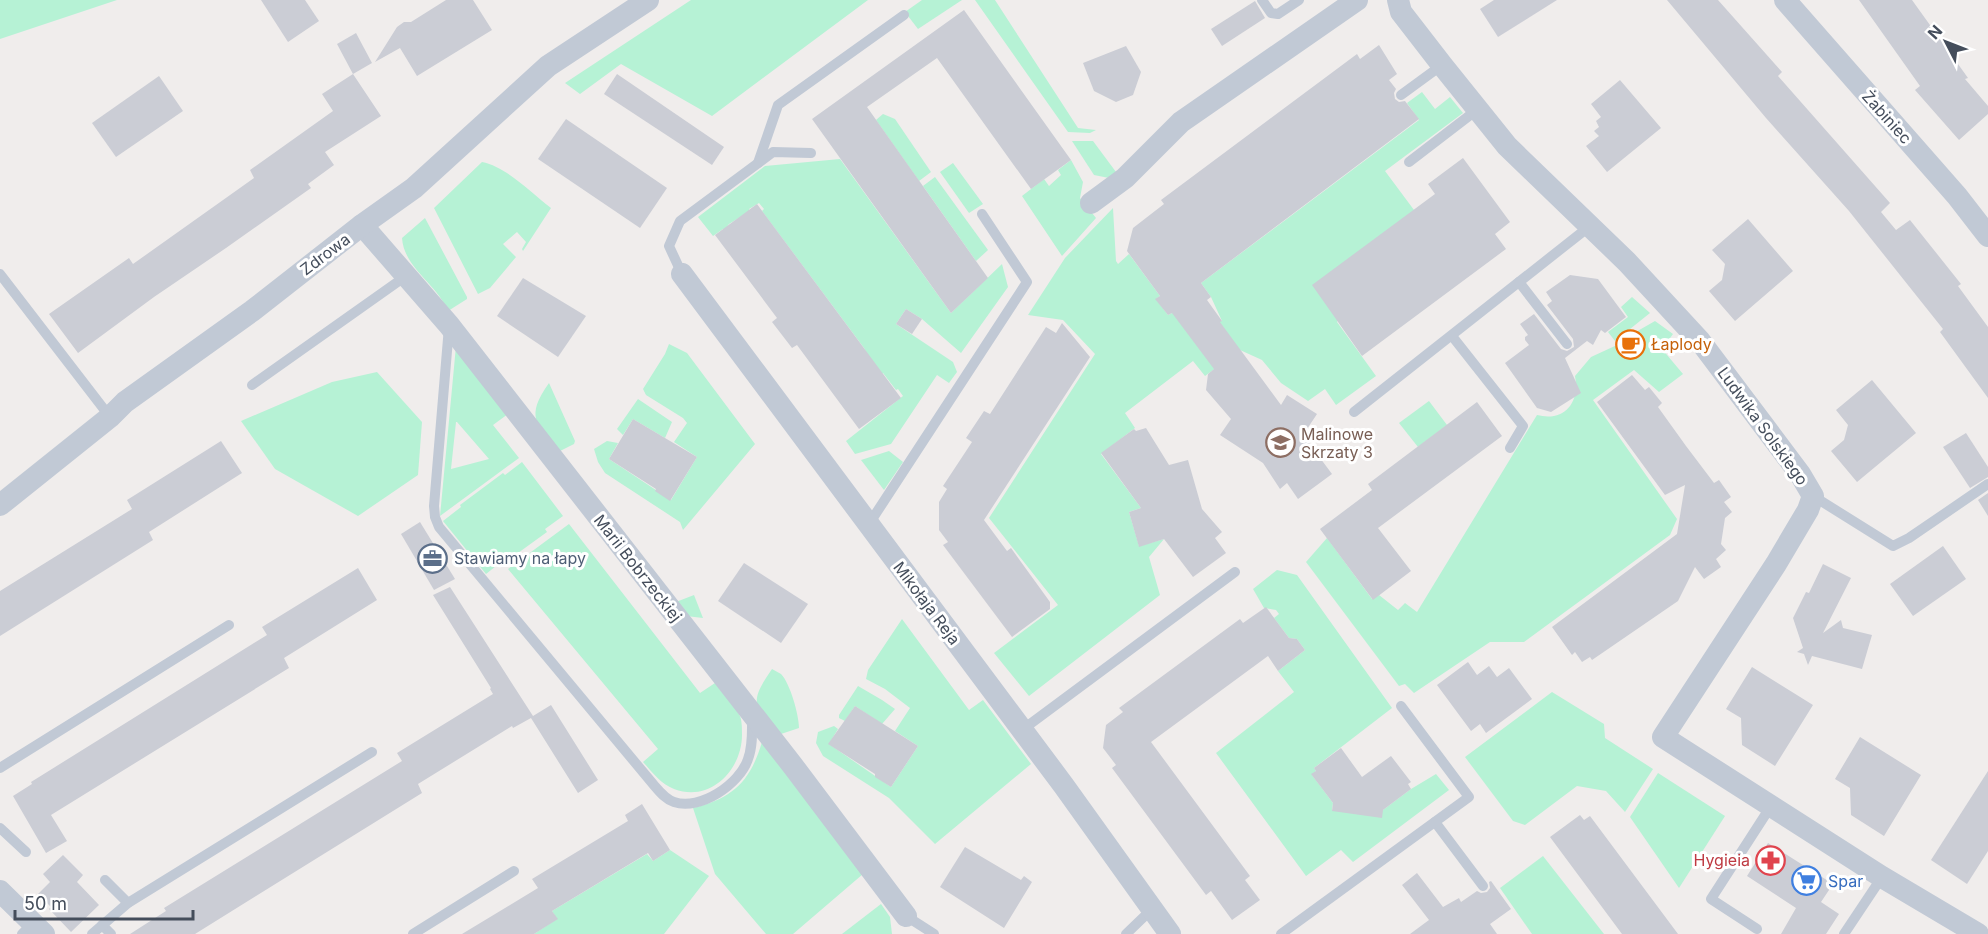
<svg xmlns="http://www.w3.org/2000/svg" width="1988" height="934" viewBox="0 0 1988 934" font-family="Inter,sans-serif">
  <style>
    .green { fill: #b6f2d5; fill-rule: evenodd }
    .building { fill: #cbcdd5 }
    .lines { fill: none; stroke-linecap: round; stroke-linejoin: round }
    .lane { stroke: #c1c9d5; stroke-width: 10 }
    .street { stroke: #c1c9d5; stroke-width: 22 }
    .labels { text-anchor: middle; stroke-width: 6; stroke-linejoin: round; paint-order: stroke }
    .street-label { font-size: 16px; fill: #444d5b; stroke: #fff }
    .food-label { font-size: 16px; fill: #c56008; stroke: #fff; text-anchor: start }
    .education-label { font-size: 16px; fill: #785e54; stroke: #fff; text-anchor: start }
    .service-label { font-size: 16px; fill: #4e5e75; stroke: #fff; text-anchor: start }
    .health-label { font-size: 16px; fill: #be3a42; stroke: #fff; text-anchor: end }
    .shop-label { font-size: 16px; fill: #366cbe; stroke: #fff; text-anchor: start }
  </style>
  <rect width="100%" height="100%" fill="#f0edec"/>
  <g class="green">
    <polygon points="0,0 117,0 0,39"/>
    <polygon points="691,0 868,0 712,116 621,64 580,94 565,83"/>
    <polygon points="922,0 962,0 918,29 905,12"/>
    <polygon points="975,0 995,0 1078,128 1096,130 1090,133 1068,132"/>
    <polygon points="1422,92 1435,109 1450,97 1463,113 1385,171 1414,210 1337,322 1376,376 1336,405 1325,389 1308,401 1281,383 1262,360 1240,350 1205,376 1193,361 1125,413 1135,428 1101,454 1141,508 1129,512 1139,546 1164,539 1149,557 1160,595 1029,696 994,653 1058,605 989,518 1095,354 1063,320 1028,315 1065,258 1113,208 1116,261 1118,264 1129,254 1160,296 1156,299 1168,315 1172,313 1222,321 1211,297 1201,283 1419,120 1407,103"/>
    <polygon points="883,114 895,119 931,172 919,181 876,120"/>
    <polygon points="1072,141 1093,141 1116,172 1109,178 1094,175"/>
    <polygon points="840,159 951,313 1002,264 1008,287 961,353 922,319 906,309 896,324 953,362 957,372 949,383 937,375 891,444 855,454 846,441 903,396 898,389 896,390 883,373 879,377 864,348 762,211 764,209 759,203 749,209 750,211 729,224 724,231 723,229 713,236 698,217 765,166"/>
    <polygon points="1071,160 1083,182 1080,198 1096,218 1062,256 1022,196 1044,179 1049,186 1061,175 1058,170"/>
    <path d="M482 162C507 167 530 192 551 208L523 251 522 249 526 242 517 232 503 244 516 257 490 288 478 294 434 208Z"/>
    <polygon points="953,163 983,204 969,213 940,172"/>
    <polygon points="935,177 988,250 976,261 923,186"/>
    <path d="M425 218 467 297V299L448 311C437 284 404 268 402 238Z"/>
    <polygon points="1632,297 1650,313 1615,341 1608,332 1628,317 1621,307"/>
    <path d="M1655 321 1673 334 1662 349 1683 374 1659 392 1634 370 1593 400 1677 519 1670 535 1524 642H1490L1414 693 1405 684 1399 686 1306 562 1327 538 1372 599 1379 595 1398 610 1405 603 1417 612 1537 415C1565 422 1580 402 1575 376L1591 357 1617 345 1630 358 1645 346 1643 338 1634 333Z"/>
    <polygon points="669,344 687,353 755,444 683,530 680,522 605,473 598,462 594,449 607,441 618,443 609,459 671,500 697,457 674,442 687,423 683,418 646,395 643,389 665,354"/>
    <path d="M456 346 508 414 493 425 519 458 440 516ZM456 422H457L489 459 451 469Z"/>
    <polygon points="377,372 422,422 418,475 358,516 275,469 241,421 332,382"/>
    <path d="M549 383 575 441 574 444 558 452C536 423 525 417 549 383Z"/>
    <polygon points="638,399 672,422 665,438 633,419 623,435 617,429"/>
    <polygon points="1429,401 1447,425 1418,447 1399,423"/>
    <polygon points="889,451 903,462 884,490 861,460"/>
    <polygon points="522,462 563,516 545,529 547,532 503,564 501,562 486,574 443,521 461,507 460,505 503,473 505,475"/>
    <path d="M569 524 700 693 715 683C722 693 734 705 740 716 742 721 742 729 742 735 742 769 711 803 674 789 661 784 653 773 643 762L658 749 508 569Z"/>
    <polygon points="1277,570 1297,575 1392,708 1314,768 1316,771 1312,775 1333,803 1332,810 1383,810 1411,789 1436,774 1449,790 1353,862 1341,850 1306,876 1216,753 1294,692 1278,671 1305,650 1297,639 1289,638 1274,618 1279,614 1276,610 1264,608 1253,589"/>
    <polygon points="694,595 703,618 686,616 676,602"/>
    <polygon points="902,619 969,710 983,700 1031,764 935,844 889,798 823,756 816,743 818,732 834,726 838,729 829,744 891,787 918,746 895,731 910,708 885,689 866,679 868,670"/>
    <path d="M772 669C775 671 778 672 781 674 790 683 799 715 799 728L778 735C753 706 749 702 772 669Z"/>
    <polygon points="858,686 882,700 895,709 882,724 855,706 845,721 839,718 839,715"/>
    <polygon points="1552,692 1604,724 1605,738 1653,769 1625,812 1606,791 1577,786 1525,825 1513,821 1465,757"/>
    <path d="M762 742 863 874 793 934H766L715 874 693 808C733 798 750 782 762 742Z"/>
    <polygon points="1658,773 1725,816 1679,888 1630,817"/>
    <polygon points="670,850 709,876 664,934 534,934 557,919 552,911 647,854 653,861"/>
    <polygon points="1543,856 1604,934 1532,934 1500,888"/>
    <polygon points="881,904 890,917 892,934 842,934"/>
  </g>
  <g class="building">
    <polygon points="261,0 305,0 319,21 288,42"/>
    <polygon points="446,0 473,0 492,30 417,76 400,48 375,62 397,27 404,22 411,22"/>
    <polygon points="1494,0 1557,0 1498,37 1480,9"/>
    <polygon points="1667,0 1718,0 1782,72 1778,76 1890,203 1881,212 1896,230 1910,220 1961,284 1958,286 1988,327 1988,398 1940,332 1943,329 1849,211 1766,118"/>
    <polygon points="1859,0 1912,0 1968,78 1965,79 1988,106 1988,114 1959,140 1915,90 1920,86"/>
    <polygon points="1255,1 1265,18 1222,46 1211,29"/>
    <polygon points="964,10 1071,160 1031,189 937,58 867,107 988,278 951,313 812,119"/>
    <polygon points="356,33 372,63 353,74 337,44"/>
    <polygon points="1379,45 1397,74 1389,80 1396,89 1394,93 1395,99 1399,102 1405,101 1419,119 1201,283 1211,297 1207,300 1222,321 1220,322 1281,405 1287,395 1317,414 1303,435 1332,474 1298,499 1287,483 1280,489 1263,463 1220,435 1231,419 1206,390 1208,374 1214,369 1172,313 1168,315 1155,299 1160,296 1127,251 1133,228 1164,204 1161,200 1357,54 1360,59"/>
    <polygon points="1126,46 1141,72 1133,95 1116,102 1094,91 1083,63"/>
    <polygon points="353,74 381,116 325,152 334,165 308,184 311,188 226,248 154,297 78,353 49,314 129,258 133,264 254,178 250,170 333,111 322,94"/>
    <polygon points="617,74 724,147 712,165 604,94"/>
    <polygon points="159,76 183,111 116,157 92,123"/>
    <polygon points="1620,80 1661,128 1607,172 1586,146 1599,136 1594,131 1599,127 1596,121 1601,117 1591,104"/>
    <polygon points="566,119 667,188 640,228 538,159"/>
    <polygon points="1463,158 1510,222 1495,234 1506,249 1362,356 1312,285 1435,194 1428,184"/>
    <polygon points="757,204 901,398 859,429 797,345 792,348 772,322 777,318 715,235"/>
    <polygon points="1748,219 1793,271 1735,321 1709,291 1722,280 1725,264 1712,250"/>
    <polygon points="1570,275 1598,279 1626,317 1605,333 1601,330 1593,345 1587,341 1565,358 1581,393 1551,412 1537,408 1505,363 1529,345 1525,340 1525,337 1528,335 1520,324 1534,314 1561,349 1567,351 1574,347 1573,339 1547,305 1552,301 1546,292"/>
    <polygon points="523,278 586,316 558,357 497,316"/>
    <polygon points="906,309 922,319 912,334 896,324"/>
    <polygon points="1062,323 1090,357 984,520 1007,551 1011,548 1050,602 1050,609 1012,637 943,545 948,542 939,530 939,502 947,489 943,486 972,442 966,438 984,411 990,414 1046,327 1056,333"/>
    <polygon points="1632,375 1645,390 1649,387 1662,403 1658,407 1686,446 1714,483 1719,480 1731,497 1724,502 1732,512 1725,518 1721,544 1726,550 1716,559 1721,567 1704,579 1695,567 1678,601 1592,660 1590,657 1582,662 1575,652 1572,655 1552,627 1677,534 1685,485 1665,495 1597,402"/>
    <polygon points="1872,380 1916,433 1857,482 1831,451 1844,440 1848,425 1836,410"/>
    <polygon points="1477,402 1502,436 1378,528 1411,571 1373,600 1320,529 1372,490 1368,484"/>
    <polygon points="633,419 697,457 670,501 655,491 656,489 609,459"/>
    <polygon points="1146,428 1169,465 1188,460 1202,509 1222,532 1215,538 1226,553 1193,577 1164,539 1139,547 1129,512 1141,508 1101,453 1134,429 1136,431"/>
    <polygon points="1966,433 1988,467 1988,477 1970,488 1943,447"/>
    <polygon points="221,441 242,473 149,532 153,540 0,636 0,591 132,509 127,500"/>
    <polygon points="1988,493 1988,516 1978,500"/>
    <polygon points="420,522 455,579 434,590 401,534"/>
    <polygon points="1943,546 1966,579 1913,616 1890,584"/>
    <polygon points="744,563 808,604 781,643 718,601"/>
    <polygon points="1823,564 1851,578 1823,633 1841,620 1843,628 1872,635 1862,669 1812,656 1808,665 1804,654 1797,652 1803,648 1793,618 1806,592 1809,593"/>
    <polygon points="358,568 377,600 284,658 289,668 51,815 67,841 46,853 13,796 32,784 31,782 267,635 262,627"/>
    <polygon points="450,587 533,716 551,705 598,780 578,793 531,718 513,728 512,726 418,784 422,793 195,934 130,934 166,911 164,908 402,761 397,753 493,694 490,689 491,688 433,595"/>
    <polygon points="1266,607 1289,638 1297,639 1305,650 1278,671 1268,656 1151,742 1250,876 1245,880 1260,900 1232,920 1211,891 1206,895 1112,768 1116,765 1103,748 1106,725 1123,712 1119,708 1240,619 1243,623"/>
    <polygon points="1468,662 1477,675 1489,666 1497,677 1509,668 1532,699 1486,733 1480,724 1471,731 1437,685"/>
    <polygon points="1752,667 1813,705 1775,766 1742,745 1741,718 1726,709"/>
    <polygon points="855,706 918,746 891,787 875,777 875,774 828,744"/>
    <polygon points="1860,737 1921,775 1884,836 1851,815 1850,788 1835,779"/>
    <polygon points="1341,748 1362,777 1391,756 1411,782 1408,784 1411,789 1383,810 1382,818 1332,811 1333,803 1311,774 1316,771 1314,768"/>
    <polygon points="1988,771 1988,851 1967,884 1931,860"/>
    <polygon points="642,804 670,850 653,861 648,853 552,911 558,919 534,934 462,934 538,888 532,879 628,821 625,815"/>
    <polygon points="1580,815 1584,820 1590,816 1678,934 1622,934 1550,837"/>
    <polygon points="1768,843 1833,884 1821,902 1839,914 1826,934 1781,934 1796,908 1747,876"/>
    <polygon points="965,847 1021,880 1024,876 1032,882 1004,928 940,887"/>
    <polygon points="63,855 83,875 77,882 99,905 71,932 49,909 51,907 38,894 50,882 43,874"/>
    <polygon points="1417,873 1443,907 1459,898 1461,902 1477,891 1481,893 1487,892 1490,888 1489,882 1491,881 1511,909 1490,924 1497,934 1410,934 1429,920 1402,885"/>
  </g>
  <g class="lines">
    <g class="lane">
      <polyline points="1262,0 1271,13 1278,14 1299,0"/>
      <polyline points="1401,95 1442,65"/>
      <polyline points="1409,162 1478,109"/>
      <polyline points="758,163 778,105 904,15"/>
      <polyline points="0,274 110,417"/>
      <polyline points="682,274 669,246 680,221 773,152 811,153"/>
      <polyline points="1519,282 1567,344"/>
      <path d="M449 327 434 506 435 517 439 527 653 784C659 791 665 799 674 802 700 811 740 784 748 759 753 746 752 731 752 717"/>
      <polyline points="1452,336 1523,426 1510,448"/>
      <polyline points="252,385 406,276"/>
      <polyline points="1354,412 1590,226"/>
      <polyline points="1813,496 1893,546 1909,538 1988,484"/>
      <polyline points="869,524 1027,282 982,214"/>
      <polyline points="1022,730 1235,572"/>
      <polyline points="0,768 229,625"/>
      <polyline points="1435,822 1483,886"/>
      <polyline points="0,828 26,852"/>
      <polyline points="105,880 128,903"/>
      <polyline points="906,916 934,934"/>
      <polyline points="102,925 111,934"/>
      <polyline points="1757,929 1711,899 1771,806"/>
      <polyline points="22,934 33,923"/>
      <polyline points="92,934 128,903 372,752"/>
      <polyline points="413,934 514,871"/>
      <polyline points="1126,934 1152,909"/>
      <polyline points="1281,934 1469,797 1401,706"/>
      <polyline points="1844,934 1882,877"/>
    </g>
    <g class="street">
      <polyline points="1398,0 1401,12 1442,65 1507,146 1627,262 1700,341 1800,474 1813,496 1808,510 1776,564 1663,737 1882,877 1978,934"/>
      <polyline points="1785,0 1957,196 1988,236"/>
      <polyline points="1091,203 1125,178 1181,122 1357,0"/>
      <polyline points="362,225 449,325 793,766 906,916"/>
      <polyline points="682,274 1064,786 1170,934"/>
      <polyline points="0,505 110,417 125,402 252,311 362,225 414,188 548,66 648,0"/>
      <polyline points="0,891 44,934"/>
    </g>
  </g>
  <defs>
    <symbol id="cafe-ring" viewBox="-11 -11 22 22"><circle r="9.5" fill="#fff" stroke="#e8710a" stroke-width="1.5"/><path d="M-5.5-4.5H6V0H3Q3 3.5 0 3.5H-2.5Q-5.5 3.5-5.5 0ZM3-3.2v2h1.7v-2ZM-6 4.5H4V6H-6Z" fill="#e8710a"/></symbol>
    <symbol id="school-ring" viewBox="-11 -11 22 22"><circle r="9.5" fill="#fff" stroke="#8d6e63" stroke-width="1.5"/><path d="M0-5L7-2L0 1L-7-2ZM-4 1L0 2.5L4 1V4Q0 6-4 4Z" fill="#8d6e63"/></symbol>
    <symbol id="office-ring" viewBox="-11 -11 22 22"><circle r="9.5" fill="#fff" stroke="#5c6f8a" stroke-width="1.5"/><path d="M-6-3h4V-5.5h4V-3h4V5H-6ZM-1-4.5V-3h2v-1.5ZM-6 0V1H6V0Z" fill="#5c6f8a"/></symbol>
    <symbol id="pharmacy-ring" viewBox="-11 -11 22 22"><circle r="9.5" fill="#fff" stroke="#e0444e" stroke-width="1.5"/><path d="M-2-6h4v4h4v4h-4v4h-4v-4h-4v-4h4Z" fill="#e0444e"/></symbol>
    <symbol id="supermarket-ring" viewBox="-11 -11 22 22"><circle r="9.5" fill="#fff" stroke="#3f7fe0" stroke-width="1.5"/><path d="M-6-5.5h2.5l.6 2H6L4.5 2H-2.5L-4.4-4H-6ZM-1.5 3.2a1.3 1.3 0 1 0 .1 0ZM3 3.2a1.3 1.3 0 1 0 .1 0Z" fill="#3f7fe0"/></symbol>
  </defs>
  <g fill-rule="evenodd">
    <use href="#cafe-ring" x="1614" y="328" width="33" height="33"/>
    <use href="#school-ring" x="1264" y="426" width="33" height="33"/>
    <use href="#office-ring" x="416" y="542" width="33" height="33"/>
    <use href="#pharmacy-ring" x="1754" y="844" width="33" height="33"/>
    <use href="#supermarket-ring" x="1790" y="864" width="33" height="33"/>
  </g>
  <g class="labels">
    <g class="street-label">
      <text transform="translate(1887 117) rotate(48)" y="6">Żabiniec</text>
      <text transform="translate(325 254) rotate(-37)" y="6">Zdrowa</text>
      <text transform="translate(1763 426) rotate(54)" y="6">Ludwika Solskiego</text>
      <text transform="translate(638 568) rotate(52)" y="6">Marii Bobrzeckiej</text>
      <text transform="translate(927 603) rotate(53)" y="6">Mikołaja Reja</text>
    </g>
    <g class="food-label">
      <text x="1651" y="350">Łaplody</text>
    </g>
    <g class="education-label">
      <text x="1301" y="440">Malinowe<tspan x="1301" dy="18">Skrzaty 3</tspan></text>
    </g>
    <g class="service-label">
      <text x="454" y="564">Stawiamy na łapy</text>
    </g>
    <g class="health-label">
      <text x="1750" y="866">Hygieia</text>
    </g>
    <g class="shop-label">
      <text x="1828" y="887">Spar</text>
    </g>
  </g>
  <g transform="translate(1946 42) rotate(312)" stroke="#ffffff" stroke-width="4.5" paint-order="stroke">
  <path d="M0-4.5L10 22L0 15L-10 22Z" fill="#444d5b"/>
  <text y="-9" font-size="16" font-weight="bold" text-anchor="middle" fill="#444d5b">N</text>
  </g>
  <path d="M15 910v9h178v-9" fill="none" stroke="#444d5b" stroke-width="3"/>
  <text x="24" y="910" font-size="18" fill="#444d5b" stroke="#ffffff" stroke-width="4.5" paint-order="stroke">50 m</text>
</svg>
